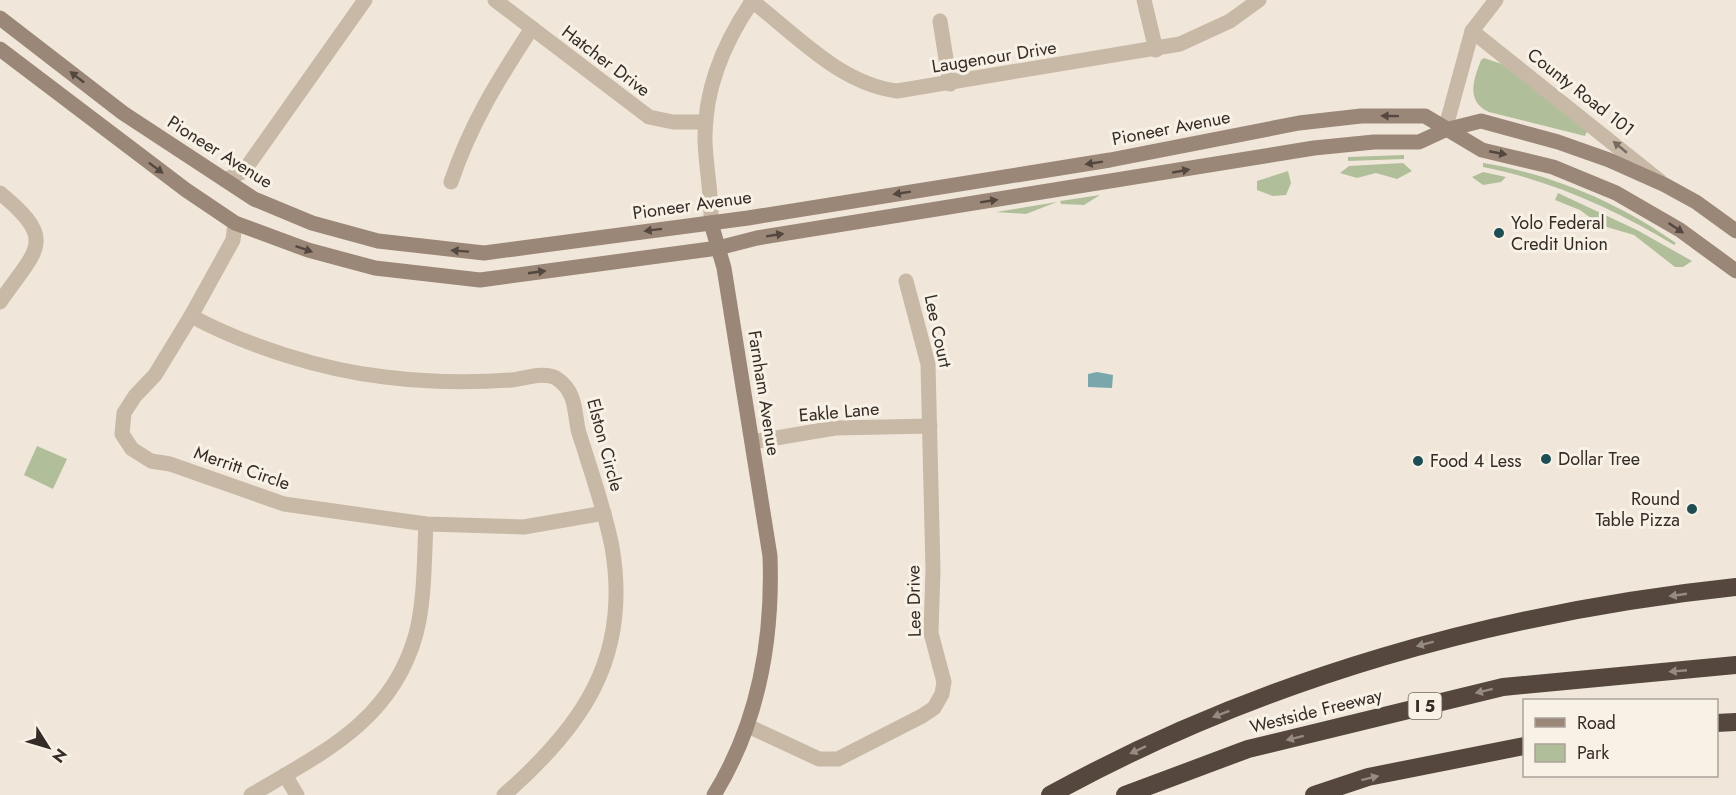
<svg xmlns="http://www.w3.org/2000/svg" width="1736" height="795" viewBox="0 0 1736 795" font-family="Jost,sans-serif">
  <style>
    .green { fill: #b0bf9a }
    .water { fill: #7aa7ac }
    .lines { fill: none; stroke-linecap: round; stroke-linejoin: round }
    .street { stroke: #c8b8a6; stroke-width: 15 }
    .secondary { stroke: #9b8778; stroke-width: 15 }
    .highway { stroke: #55473e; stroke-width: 18 }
    .oneway { fill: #53473f }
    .oneway2 { fill: #776b60 }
    .oneway3 { fill: #968b81 }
    .poi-dot { fill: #1e4d54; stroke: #f8f1e6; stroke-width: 2 }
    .labels { text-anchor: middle; stroke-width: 6; stroke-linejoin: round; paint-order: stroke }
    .shield { fill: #f8f1e6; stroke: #6f6760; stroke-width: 1.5 }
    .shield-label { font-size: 16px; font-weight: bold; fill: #342c27 }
    .street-label { font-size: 18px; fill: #342c27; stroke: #f8f1e6 }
    .poi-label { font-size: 18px; fill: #342c27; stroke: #f8f1e6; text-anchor: start }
  </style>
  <rect width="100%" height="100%" fill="#f0e7da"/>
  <g class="green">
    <path d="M1484 58 1502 64 1587 131 1585 136 1489 112C1465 101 1474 79 1481 60Z"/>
    <polygon points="1404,155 1404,159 1348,161 1348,157"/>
    <polygon points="1403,163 1412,171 1397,179 1376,173 1357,178 1340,173 1349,166"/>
    <path d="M1483 163C1552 174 1620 203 1676 243L1674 245C1615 209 1550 180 1483 167Z"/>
    <polygon points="1288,171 1291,183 1286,195 1273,196 1257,190 1257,181"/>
    <polygon points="1483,172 1506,177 1501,182 1483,185 1472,177"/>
    <polygon points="1558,193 1637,230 1692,261 1683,267 1675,267 1634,235 1600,225 1580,210 1555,200"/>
    <polygon points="1100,195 1084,205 1061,204 1060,201"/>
    <polygon points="1057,202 1026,214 996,212"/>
    <polygon points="37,446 67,459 53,489 24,475"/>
  </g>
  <polygon class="water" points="1097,372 1113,375 1112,388 1088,387 1088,374"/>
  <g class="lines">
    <g class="street">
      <polyline points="495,0 649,117 673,122 706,122"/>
      <path d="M751 0C795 34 840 84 897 91L1180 44 1230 21 1259 0"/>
      <polyline points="1144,0 1156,50"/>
      <polyline points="940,21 950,84"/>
      <polyline points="1472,31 1660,181"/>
      <polyline points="1445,130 1472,31 1496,0"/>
      <polyline points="225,180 244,171 365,0"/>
      <path d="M451 182C471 123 498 80 532 28"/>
      <path d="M0 193C59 241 36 249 0 302"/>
      <polyline points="235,223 233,240 191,316 155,375 135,396 124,413 122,434 132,449 151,461 170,464 284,504 426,524 524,527 604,513"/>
      <path d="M711 223C712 195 706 169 705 141 704 89 724 42 753 0"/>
      <path d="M191 316C247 346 322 370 385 377 426 382 470 383 511 380 524 379 543 371 556 378 576 391 574 409 578 429 580 438 584 447 586 455 596 486 606 516 612 547 631 657 583 726 504 795"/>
      <polyline points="752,442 835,428 930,426"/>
      <polyline points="748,726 819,759 838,759 922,716 934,708 942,694 944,682 931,633 933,570 928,364 906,281"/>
      <polyline points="285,775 297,795"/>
      <path d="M251 795C322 753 392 721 416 634 425 599 424 560 426 524"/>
    </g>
    <g class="secondary">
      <polyline points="0,18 123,113 254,199 312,223 378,241 484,253 748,218 1110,160 1299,123 1361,116 1425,116 1482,150 1553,167 1616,193 1680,230 1736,271"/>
      <polyline points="0,49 186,190 235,223 308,250 375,268 480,280 718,248 757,238 1314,148 1374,142 1419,142 1445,130 1481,121 1558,142 1609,160 1665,185 1696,202 1736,231"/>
      <path d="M711 223 724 268 770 556C773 640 759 722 714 795"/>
    </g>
    <g class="highway">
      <polyline points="1716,723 1736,722"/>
      <path d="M1050 795C1260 679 1498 612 1736 587"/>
      <polyline points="1125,795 1248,749 1503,687 1736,665"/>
      <polyline points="1314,795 1368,777 1524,746"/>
    </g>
  </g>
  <defs><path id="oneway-solid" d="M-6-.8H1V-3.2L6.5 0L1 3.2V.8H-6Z" transform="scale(1.5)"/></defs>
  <g class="oneway">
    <use href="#oneway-solid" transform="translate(77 77) rotate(-142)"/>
    <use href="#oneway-solid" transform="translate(1390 116) rotate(-179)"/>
    <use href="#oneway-solid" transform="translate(1498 153) rotate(11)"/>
    <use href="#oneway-solid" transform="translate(1094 163) rotate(171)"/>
    <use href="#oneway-solid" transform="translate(156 168) rotate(37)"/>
    <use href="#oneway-solid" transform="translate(1181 171) rotate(-10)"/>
    <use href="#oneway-solid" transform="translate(902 193) rotate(171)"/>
    <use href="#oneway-solid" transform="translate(989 201) rotate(-9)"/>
    <use href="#oneway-solid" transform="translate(1676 228) rotate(34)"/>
    <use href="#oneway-solid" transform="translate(653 230) rotate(173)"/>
    <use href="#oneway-solid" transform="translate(775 235) rotate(-9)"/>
    <use href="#oneway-solid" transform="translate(304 249) rotate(19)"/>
    <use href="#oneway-solid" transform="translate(460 251) rotate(-176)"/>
    <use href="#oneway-solid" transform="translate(537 272) rotate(-8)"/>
  </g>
  <use class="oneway2" href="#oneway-solid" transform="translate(1620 147) rotate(-140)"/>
  <g class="oneway3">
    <use href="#oneway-solid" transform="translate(1678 595) rotate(172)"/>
    <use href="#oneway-solid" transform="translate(1425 644) rotate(165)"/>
    <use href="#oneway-solid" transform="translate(1678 671) rotate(175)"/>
    <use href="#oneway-solid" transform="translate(1484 691) rotate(166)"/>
    <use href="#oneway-solid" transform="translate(1221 714) rotate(159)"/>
    <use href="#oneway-solid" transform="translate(1295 738) rotate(166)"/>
    <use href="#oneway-solid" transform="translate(1138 750) rotate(155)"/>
    <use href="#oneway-solid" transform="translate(1370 778) rotate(-14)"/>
  </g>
  <g class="poi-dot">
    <circle cx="1499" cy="233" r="6"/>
    <circle cx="1546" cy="459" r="6"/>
    <circle cx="1418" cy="461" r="6"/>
    <circle cx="1692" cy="509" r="6"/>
  </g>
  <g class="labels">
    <rect class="shield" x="1408.5" y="693" width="33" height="26" rx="4.5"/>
    <g class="shield-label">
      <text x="1425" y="712">I 5</text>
    </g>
    <g class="street-label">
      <text transform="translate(994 57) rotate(-9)" y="6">Laugenour Drive</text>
      <text transform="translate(606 61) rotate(37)" y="6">Hatcher Drive</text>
      <text transform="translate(1581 92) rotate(38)" y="6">County Road 101</text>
      <text transform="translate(1171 128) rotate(-11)" y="6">Pioneer Avenue</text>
      <text transform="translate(220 152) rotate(32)" y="6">Pioneer Avenue</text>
      <text transform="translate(692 205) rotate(-8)" y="6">Pioneer Avenue</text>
      <text transform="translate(938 331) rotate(78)" y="6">Lee Court</text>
      <text transform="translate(764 393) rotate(81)" y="6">Farnham Avenue</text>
      <text transform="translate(839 412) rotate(-5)" y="6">Eakle Lane</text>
      <text transform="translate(605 445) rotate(75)" y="6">Elston Circle</text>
      <text transform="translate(242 468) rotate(19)" y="6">Merritt Circle</text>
      <text transform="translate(914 601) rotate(-91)" y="6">Lee Drive</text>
      <text transform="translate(1316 711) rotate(-14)" y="6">Westside Freeway</text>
    </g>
    <g class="poi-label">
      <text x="1511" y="229">Yolo Federal<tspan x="1511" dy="21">Credit Union</tspan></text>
      <text x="1558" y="465">Dollar Tree</text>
      <text x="1430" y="467">Food 4 Less</text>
      <text x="1680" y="505" text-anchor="end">Round<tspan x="1680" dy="21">Table Pizza</tspan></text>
    </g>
  </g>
  <rect x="1523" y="699" width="195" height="78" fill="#f8f1e6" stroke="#aaa29a" stroke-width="1.5"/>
  <rect x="1535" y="718" width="30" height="9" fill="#9b8778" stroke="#aaa29a" stroke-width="1.5"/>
  <text x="1577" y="729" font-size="18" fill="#342c27">Road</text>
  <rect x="1535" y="744" width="30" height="18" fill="#b0bf9a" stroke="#aaa29a" stroke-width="1.5"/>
  <text x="1577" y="759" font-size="18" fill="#342c27">Park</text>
  <g transform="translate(48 747) rotate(127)" stroke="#f8f1e6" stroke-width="4.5" paint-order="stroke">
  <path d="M0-4.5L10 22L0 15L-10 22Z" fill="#342c27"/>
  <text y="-9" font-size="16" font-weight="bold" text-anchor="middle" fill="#342c27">N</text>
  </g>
</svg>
